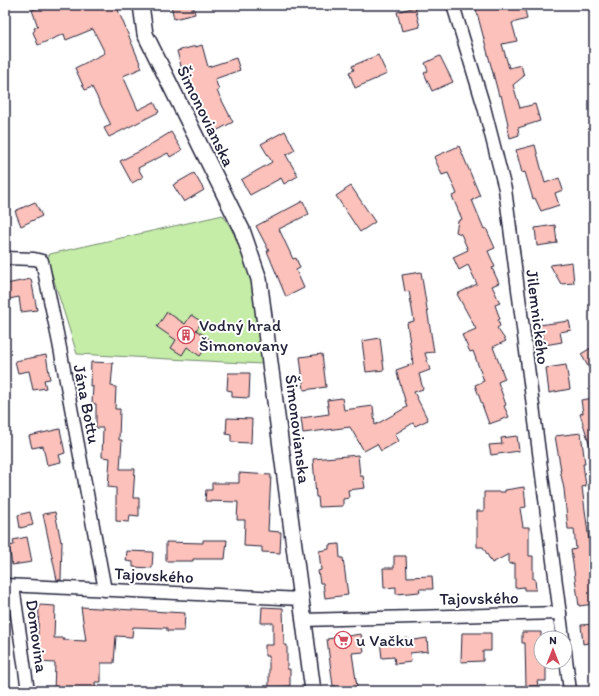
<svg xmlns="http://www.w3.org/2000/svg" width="599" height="696" viewBox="0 0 599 696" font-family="Itim,sans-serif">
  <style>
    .green { fill: #c5eda7; stroke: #748871 }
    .building { fill: #fcc1ba; stroke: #22223b }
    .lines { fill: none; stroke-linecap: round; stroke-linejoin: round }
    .minor-casing { stroke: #22223b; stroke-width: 15 }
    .tertiary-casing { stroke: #22223b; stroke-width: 18 }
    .minor { stroke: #fff; stroke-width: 12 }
    .tertiary { stroke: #fff; stroke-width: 15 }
    .labels { text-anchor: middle; stroke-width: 4; stroke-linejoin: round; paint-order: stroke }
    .street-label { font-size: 17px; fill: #22223b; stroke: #fff }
    .poi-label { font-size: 17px; fill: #22223b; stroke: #fff; text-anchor: start }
  </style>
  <rect width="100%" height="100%" fill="#fff"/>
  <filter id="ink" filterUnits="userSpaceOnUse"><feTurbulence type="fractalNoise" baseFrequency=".025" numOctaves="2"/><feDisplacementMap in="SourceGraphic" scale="8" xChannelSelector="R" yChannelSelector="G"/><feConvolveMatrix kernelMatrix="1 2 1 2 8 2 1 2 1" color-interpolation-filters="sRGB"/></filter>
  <g filter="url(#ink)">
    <path class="green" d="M223 215C232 229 240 245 246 261 257 294 258 330 262 364L77 354 47 258 50 254Z"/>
    <g class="building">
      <polygon points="36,5 116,5 142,68 123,76 138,110 154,102 159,112 109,137 104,128 111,125 92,87 85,90 75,68 105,53 93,29 66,40 64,34 38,45 33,32 35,30 34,28 38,27 32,10 37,8"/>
      <polygon points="171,5 193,5 195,14 174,19"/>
      <polygon points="476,5 524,5 527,19 512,23 517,41 502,44 509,68 521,65 524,76 513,85 520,108 535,104 540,121 518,128 519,135 510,138 507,125 508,124 501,95 499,96 476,9 477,8"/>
      <polygon points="415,7 420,27 402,31 397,12"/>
      <polygon points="202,45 208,67 236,58 240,70 215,79 219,90 217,91 233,122 214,132 197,101 187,69 182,70 177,51 196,46 196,47"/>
      <polygon points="378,55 387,74 355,88 349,72 354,70 352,66"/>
      <polygon points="440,56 453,82 432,91 424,73 428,71 425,63"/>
      <polygon points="285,131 295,150 286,155 298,176 284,184 281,178 250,195 241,180 272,162 261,144"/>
      <polygon points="171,132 182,150 170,157 168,153 138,168 143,177 132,183 120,161 140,151"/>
      <polygon points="535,145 545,183 559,178 563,190 555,193 559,205 541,211 535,198 533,199 525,172 522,173 516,150"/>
      <polygon points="459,146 480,196 472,200 484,229 486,228 495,248 488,251 495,267 492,268 499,283 492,286 500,303 495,305 500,319 498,320 500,326 497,328 506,341 493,347 505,379 498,382 506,405 504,406 509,417 489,424 475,385 484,381 473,351 470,352 462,335 476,329 457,294 477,284 468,265 459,270 453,257 468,250 461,234 456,232 458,221 462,219 452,196 457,194 448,173 442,175 434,157"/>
      <polygon points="194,173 204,190 184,202 173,185"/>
      <polygon points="351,186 375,222 360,232 336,196"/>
      <polygon points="303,201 309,214 279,229 293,259 296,258 300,268 296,270 304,288 286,297 267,251 269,251 256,226"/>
      <polygon points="35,202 42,216 21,226 15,211"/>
      <polygon points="555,225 557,243 537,246 535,228"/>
      <polygon points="572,262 574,283 561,284 550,265"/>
      <polygon points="421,272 434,352 425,353 430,370 419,374 423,389 414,392 428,420 415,426 413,423 395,434 399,441 381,451 377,444 364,451 350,427 303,433 301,418 329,414 327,400 342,398 344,410 373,406 375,425 407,407 396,370 413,364 407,323 414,321 409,291 405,292 402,275"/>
      <polygon points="31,279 37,310 21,312 19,297 9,299 6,284"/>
      <polygon points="167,312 185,324 191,315 202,322 196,330 211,340 200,356 187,347 182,355 171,348 176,340 157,327"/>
      <polygon points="569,321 571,330 560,332 562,342 545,345 543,335 541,335 539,325"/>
      <polygon points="380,338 384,370 366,372 362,341"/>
      <polygon points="594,346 594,377 581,354"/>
      <polygon points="322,354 326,387 304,390 300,357"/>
      <polygon points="46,355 50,379 44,380 46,388 33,390 29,371 18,373 15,361"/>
      <polygon points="91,362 113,363 111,386 116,387 115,409 120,409 119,440 122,440 120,469 135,469 133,498 139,498 139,516 130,515 129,522 116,521 116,488 108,487 110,458 102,457 103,428 96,428 96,404 92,403 93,386 90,386"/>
      <polygon points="566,365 570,389 549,393 546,368"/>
      <polygon points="228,373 250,373 249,398 232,397 232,391 227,390"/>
      <polygon points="594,398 594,451 592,452 580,414 583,413 581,400"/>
      <polygon points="227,418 252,419 251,443 231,442 231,435 226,434"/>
      <polygon points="60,429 65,453 59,455 61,462 47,465 43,446 32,448 29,436"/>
      <polygon points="581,433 585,464 583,464 586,486 582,487 594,579 594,604 579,606 571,550 576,549 574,529 568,529 564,489 560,470 561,470 555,436"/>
      <polygon points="517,436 519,451 491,455 489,445 502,444 501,438"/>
      <polygon points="358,455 360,476 363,476 365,488 348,490 349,498 343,499 343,506 319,507 318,497 316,497 313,459"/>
      <polygon points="239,473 271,475 268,531 281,532 280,553 262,552 262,547 244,546 245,520 237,520 238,502 205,501 206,490 212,490 212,483 239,483"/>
      <polygon points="524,487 526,507 520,508 523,527 529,527 529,556 533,556 533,579 535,579 536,590 524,590 524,587 515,588 515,563 509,564 509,554 492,563 483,547 477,547 477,511 484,511 484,492 505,492 505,490"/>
      <polygon points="30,512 33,525 20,528 18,515"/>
      <polygon points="55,512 61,542 62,541 61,580 57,580 43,514"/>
      <polygon points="27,537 32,562 12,565 9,546 14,545 13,540"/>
      <polygon points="203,540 227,540 225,559 193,559 193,561 166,561 166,542 203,543"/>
      <polygon points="339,544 340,558 343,558 348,595 325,598 323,583 320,583 318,571 321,570 319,551 329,549 329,545"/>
      <polygon points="127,551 153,552 152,568 133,567 133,562 126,561"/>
      <polygon points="394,556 406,556 407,577 432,576 433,589 419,589 420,592 396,594 396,587 384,588 383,568 394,568"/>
      <polygon points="39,605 55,606 54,638 64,638 63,640 86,641 81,607 185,613 184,631 167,631 167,628 133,627 132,637 116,636 114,663 101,663 101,682 95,682 95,691 54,691 55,663 37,662"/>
      <polygon points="262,607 283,608 284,645 287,645 287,669 290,669 290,686 269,687 269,656 265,656 265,645 273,645 273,623 261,623"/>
      <polygon points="594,624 594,642 583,644 581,625"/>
      <polygon points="522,632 541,632 541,664 546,664 546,681 537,681 538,686 526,686 525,643 522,643"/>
      <polygon points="462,633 491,633 491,651 483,651 483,661 461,662"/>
      <polygon points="361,634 364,652 352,653 357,687 336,690 336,686 333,686 327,639"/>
      <polygon points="408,638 408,641 427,638 428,651 410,653 411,662 395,664 394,657 382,658 380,641"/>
    </g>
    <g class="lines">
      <defs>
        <g id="minor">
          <polyline points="453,5 484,107 505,189 563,638"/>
          <polyline points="5,258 34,259 42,261 59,343 105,590"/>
          <polyline points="5,585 301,599"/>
          <polyline points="13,586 28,691"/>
          <polyline points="303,620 560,613"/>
          <polyline points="565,651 570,691"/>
        </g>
        <polyline id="tertiary" points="141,5 145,34 242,230 259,279 313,691"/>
      </defs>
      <use href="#minor" class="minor-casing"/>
      <use href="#tertiary" class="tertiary-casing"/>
      <use href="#minor" class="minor"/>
      <use href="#tertiary" class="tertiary"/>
    </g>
  </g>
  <defs>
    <symbol id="building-ring" viewBox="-11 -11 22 22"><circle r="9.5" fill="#fff" stroke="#d1495b" stroke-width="1.5"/><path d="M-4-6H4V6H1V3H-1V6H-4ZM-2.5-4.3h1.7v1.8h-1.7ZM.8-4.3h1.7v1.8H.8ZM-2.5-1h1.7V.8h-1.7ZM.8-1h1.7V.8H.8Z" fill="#d1495b"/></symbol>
    <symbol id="supermarket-ring" viewBox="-11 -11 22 22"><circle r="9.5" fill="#fff" stroke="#d1495b" stroke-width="1.5"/><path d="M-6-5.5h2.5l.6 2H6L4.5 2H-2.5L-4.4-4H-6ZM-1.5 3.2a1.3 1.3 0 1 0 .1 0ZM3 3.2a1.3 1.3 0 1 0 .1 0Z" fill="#d1495b"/></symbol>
  </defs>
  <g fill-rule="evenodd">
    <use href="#building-ring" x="176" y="325" width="20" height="20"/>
    <use href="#supermarket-ring" x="333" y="630" width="20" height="20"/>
  </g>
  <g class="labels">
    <g class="street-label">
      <text transform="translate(206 116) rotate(64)" y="6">Šimonovianska</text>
      <text transform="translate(538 317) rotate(83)" y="6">Jilemnického</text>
      <text transform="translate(87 404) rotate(79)" y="6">Jána Bottu</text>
      <text transform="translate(298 429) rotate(83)" y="6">Šimonovianska</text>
      <text transform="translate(154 575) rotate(3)" y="6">Tajovského</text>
      <text transform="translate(479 598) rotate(-1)" y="6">Tajovského</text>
      <text transform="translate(37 636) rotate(82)" y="6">Domovina</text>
    </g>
    <g class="poi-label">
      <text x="199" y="331">Vodný hrad<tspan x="199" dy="20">Šimonovany</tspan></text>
      <text x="356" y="646">u Vačku</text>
    </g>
  </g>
  <rect width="599" height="696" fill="none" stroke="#fff" stroke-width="20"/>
  <rect x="10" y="10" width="579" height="676" fill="none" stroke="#22223b" stroke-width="1.5" filter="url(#ink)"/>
  <g transform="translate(553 650)"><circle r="19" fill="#ffffff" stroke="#a7a7b1"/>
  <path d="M0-3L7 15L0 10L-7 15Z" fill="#d1495b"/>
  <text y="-6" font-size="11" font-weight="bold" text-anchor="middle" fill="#22223b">N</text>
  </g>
</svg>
